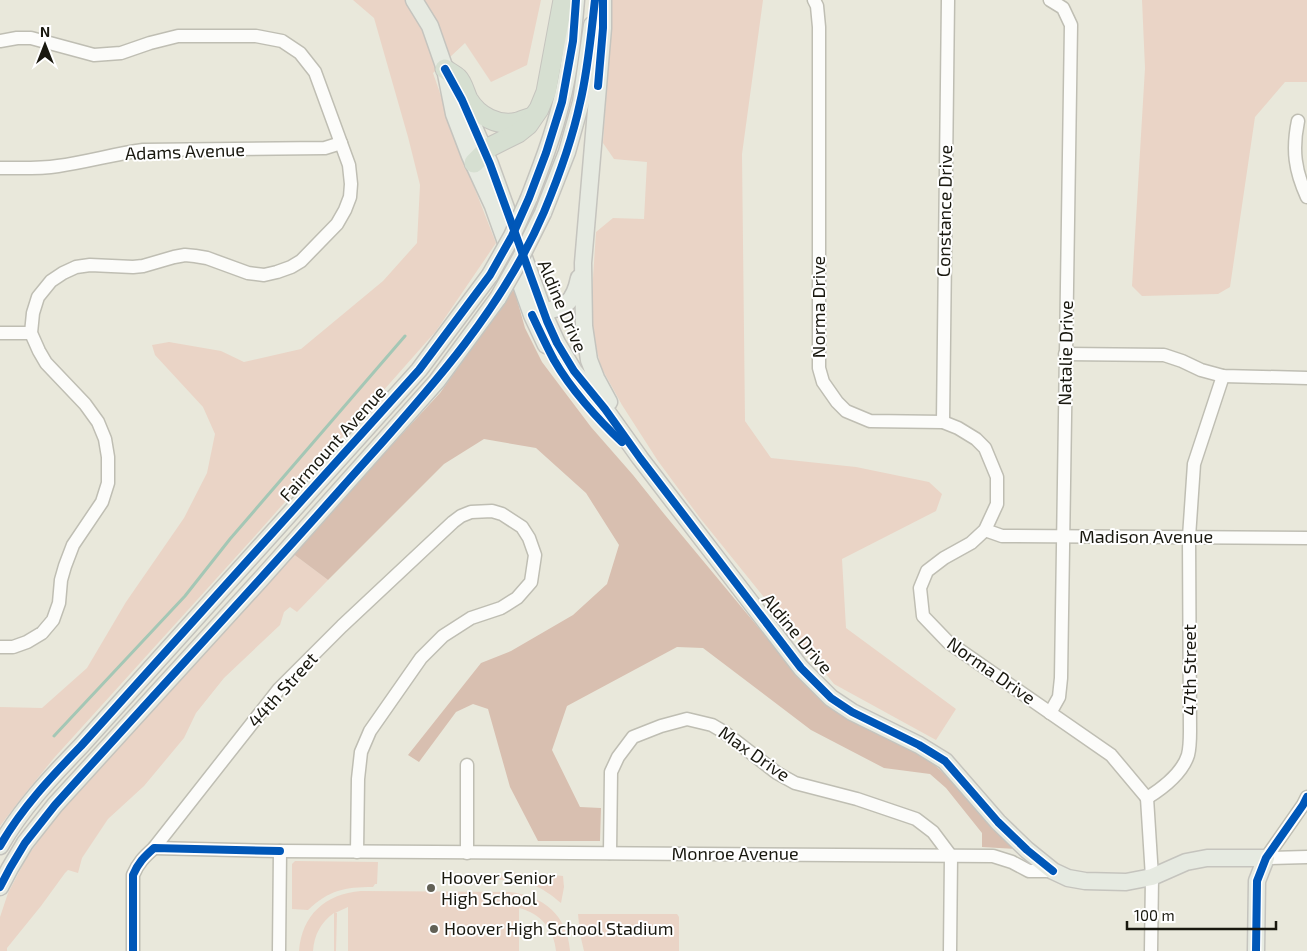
<svg xmlns="http://www.w3.org/2000/svg" width="1307" height="951" viewBox="0 0 1307 951" font-family="'Exo 2',sans-serif">
  <style>
    .green { fill: #ead4c6 }
    .forest { fill: #d8bfb0 }
    .lines { fill: none; stroke-linecap: round; stroke-linejoin: round }
    .stream { stroke: #a4c7b5; stroke-width: 3 }
    .minor-casing { stroke: #bfbeb3; stroke-width: 15 }
    .major-casing { stroke: #c5c4be; stroke-width: 19 }
    .highway-casing { stroke: #c5c4be; stroke-width: 21 }
    .minor { stroke: #fcfcfa; stroke-width: 12 }
    .major { stroke: #e6eae1; stroke-width: 16 }
    .highway { stroke: #d6dfd1; stroke-width: 19 }
    .major-bridge-casing { stroke: #c5c4be; stroke-width: 19; stroke-linecap: butt }
    .major-bridge { stroke: #e6eae1; stroke-width: 16 }
    .cycleway-casing { stroke: #fff; stroke-width: 11 }
    .cycleway { stroke: #0057b8; stroke-width: 8 }
    .poi-dot { fill: #626156; stroke: #fff; stroke-width: 2 }
    .labels { text-anchor: middle; stroke-width: 4; stroke-linejoin: round; paint-order: stroke }
    .street-label { font-size: 18px; fill: #19180f; stroke: #fff }
    .poi-label { font-size: 18px; fill: #19180f; stroke: #fff; text-anchor: start }
  </style>
  <rect width="100%" height="100%" fill="#e9e8db"/>
  <g class="green">
    <polygon points="353,0 541,0 527,65 491,82 465,43 433,73 462,156 496,243 436,331 254,537 54,758 23,796 0,826 0,707 42,708 87,668 126,602 184,518 207,473 215,434 203,407 155,355 152,345 169,342 221,351 244,362 301,349 383,281 417,243 420,185 408,137 374,18"/>
    <polygon points="612,0 763,0 742,154 745,421 771,458 856,467 929,482 942,494 936,511 842,559 846,628 956,709 936,740 834,684 700,518 658,461 622,405 601,367 590,324 596,232 613,218 644,219 647,162 614,159 603,143"/>
    <polygon points="1142,0 1307,0 1307,82 1285,82 1255,117 1230,287 1218,294 1142,296 1132,286 1145,68"/>
    <polygon points="292,553 328,580 297,612 290,607 284,612 280,625 224,678 196,713 184,738 144,786 108,819 82,858 78,873 68,870 65,873 41,906 7,948 7,951 0,951 0,917 8,893 27,857 66,803 77,794"/>
    <path d="M295 861 378 862 377 884H375L373 887C345 887 329 890 308 910L292 909V864Z"/>
    <path d="M512 873 554 875 563 876 564 887 561 903C540 885 527 880 499 880L500 875Z"/>
    <path d="M361 891 509 892C543 895 568 916 570 951H556C554 929 540 913 519 908V951H348V907L335 913H337L336 951H334V913C321 922 314 935 313 951H299C302 915 325 894 361 891Z"/>
    <polygon points="578,914 677,914 679,917 679,951 584,951 580,934"/>
  </g>
  <polygon class="forest" points="514,289 525,328 542,362 591,427 633,475 665,515 758,627 795,673 839,712 928,759 959,787 1016,849 982,847 982,833 946,788 930,774 884,768 811,730 703,648 677,647 567,706 552,750 580,807 601,808 600,841 538,841 510,787 488,709 473,704 456,712 419,762 408,755 481,663 511,651 573,615 607,584 619,545 586,493 536,448 484,439 444,464 328,580 292,553 440,393"/>
  <g class="lines">
    <polyline class="stream" points="54,736 185,596 230,539 405,336"/>
    <defs>
      <g id="minor">
        <polyline points="814,0 817,6 819,27 819,368 823,382 837,402 846,411 870,421 943,422 958,428 976,439 985,448 997,477 997,504 985,530 971,543 944,558 927,571 920,588 923,616 948,642 1111,755 1147,798"/>
        <polyline points="1050,0 1063,8 1071,25 1061,678 1059,697 1050,713"/>
        <polyline points="0,41 17,38 31,38 94,55 121,53 150,43 178,36 256,36 282,41 300,53 315,72 349,165 351,184 350,197 345,210 337,224 301,261 291,267 277,272 264,275 248,273 207,258 195,256 185,255 174,257 143,266 133,267 90,265 76,267 63,273 51,281 38,297 33,313 31,333 39,351 46,363 85,404 98,422 105,439 108,457 108,483 102,502 73,545 65,566 61,580 59,603 53,620 42,633 27,642 13,647 0,647"/>
        <path d="M1298 121C1292 150 1295 171 1307 197"/>
        <path d="M0 168C19 168 39 169 58 166 87 162 114 154 143 150L325 148 341 143"/>
        <polyline points="0,333 31,333"/>
        <polyline points="1065,354 1164,355 1182,361 1201,370 1223,376 1307,378"/>
        <polyline points="943,422 948,0"/>
        <polyline points="985,530 1002,536 1307,538"/>
        <path d="M1147 798C1163 788 1182 774 1188 755 1190 747 1190 738 1190 731L1189 537 1194 464 1223 376"/>
        <polyline points="1147,798 1152,877 1151,951"/>
        <polyline points="154,848 280,851 993,856 1012,862 1029,871 1053,871"/>
        <polyline points="467,853 467,765"/>
        <polyline points="610,853 611,772 618,757 633,737 661,726 687,719 712,725 724,732 777,773 795,783 857,799 916,819 933,832 951,856"/>
        <polyline points="1266,858 1303,805 1307,797"/>
        <polyline points="1266,858 1307,857"/>
        <path d="M133 951V875C138 863 144 857 154 848L279 689 342 626 453 522 461 516 471 512 492 511 502 514 522 527 529 538 535 555 531 582 517 598 501 608 471 618 443 636 421 658 370 731 361 752 358 779 357 852"/>
        <polyline points="279,951 280,851"/>
        <polyline points="950,951 951,856"/>
      </g>
      <g id="major">
        <polyline points="414,0 430,26 445,69 454,114 470,156 493,206 532,315 546,345"/>
        <polyline points="603,0 603,28 583,263 584,326 589,360 596,378 609,402"/>
        <polyline points="460,95 490,164 547,321 557,343 574,371 605,409 640,458 801,668 831,698 852,712 919,745 945,761 998,822 1027,850 1053,871 1068,878 1085,881 1126,882 1152,877 1186,862 1207,858 1266,858 1257,881 1256,951"/>
        <path d="M529 198C541 167 553 136 561 103 570 70 573 34 576 0"/>
        <polyline points="543,213 567,152 581,102 592,25"/>
        <path d="M535 314C563 307 573 307 579 278"/>
        <path d="M0 846C21 809 51 777 81 746L419 370 490 275"/>
        <polyline points="0,887 10,868 25,843 55,805 260,580 437,381 498,298"/>
      </g>
      <g id="highway">
        <path d="M445 69C449 72 455 75 458 78 463 83 465 93 468 99 478 116 498 127 518 122 523 120 528 118 533 117"/>
        <polyline points="474,163 490,147 518,133 528,125 539,109 546,92 563,0"/>
      </g>
    </defs>
    <use href="#minor" class="minor-casing"/>
    <use href="#major" class="major-casing"/>
    <use href="#highway" class="highway-casing"/>
    <use href="#minor" class="minor"/>
    <use href="#major" class="major"/>
    <use href="#highway" class="highway"/>
    <defs>
      <g id="major-bridge">
        <polyline points="490,275 512,236 529,198"/>
        <polyline points="498,298 520,259 543,213"/>
      </g>
    </defs>
    <use href="#major-bridge" class="major-bridge-casing"/>
    <use href="#major-bridge" class="major-bridge"/>
    <defs>
      <g id="cycleway">
        <polyline points="445,69 462,100 490,164 547,321 557,343 574,371 605,409 640,458 801,668 831,698 852,712 919,745 945,761 998,822 1027,850 1053,871"/>
        <polyline points="598,86 603,28 603,0"/>
        <path d="M532 315C539 330 546 345 554 360 570 388 598 420 622 442"/>
        <path d="M0 846C21 809 51 777 81 746L419 370 490 275 512 236 529 198 546 153 562 102 573 41 576 0"/>
        <path d="M0 887 10 868 25 843 55 805C149 700 245 597 339 491 415 405 498 319 544 212 559 176 572 141 580 103 588 70 591 34 595 0"/>
        <path d="M133 951V875C138 863 144 857 154 848L280 851"/>
        <polyline points="1256,951 1257,881 1266,858 1303,805 1307,797"/>
      </g>
    </defs>
    <use href="#cycleway" class="cycleway-casing"/>
    <use href="#cycleway" class="cycleway"/>
  </g>
  <g class="poi-dot">
    <circle cx="431" cy="888" r="5"/>
    <circle cx="434" cy="929" r="5"/>
  </g>
  <g class="labels">
    <g class="street-label">
      <text transform="translate(185 152) rotate(-2)" y="6">Adams Avenue</text>
      <text transform="translate(945 211) rotate(-89)" y="6">Constance Drive</text>
      <text transform="translate(562 306) rotate(67)" y="6">Aldine Drive</text>
      <text transform="translate(819 307) rotate(-90)" y="6">Norma Drive</text>
      <text transform="translate(1066 353) rotate(-89)" y="6">Natalie Drive</text>
      <text transform="translate(333 444) rotate(-48)" y="6">Fairmount Avenue</text>
      <text x="1146" y="543">Madison Avenue</text>
      <text transform="translate(797 634) rotate(50)" y="6">Aldine Drive</text>
      <text transform="translate(1190 670) rotate(-90)" y="6">47th Street</text>
      <text transform="translate(991 671) rotate(35)" y="6">Norma Drive</text>
      <text transform="translate(283 690) rotate(-48)" y="6">44th Street</text>
      <text transform="translate(754 754) rotate(35)" y="6">Max Drive</text>
      <text x="735" y="860">Monroe Avenue</text>
    </g>
    <g class="poi-label">
      <text x="441" y="884">Hoover Senior<tspan x="441" dy="21">High School</tspan></text>
      <text x="444" y="935">Hoover High School Stadium</text>
    </g>
  </g>
  <g transform="translate(45 45)" stroke="#ffffff" stroke-width="4" paint-order="stroke">
  <path d="M0-4L9 19L0 12L-9 19Z" fill="#19180f"/>
  <text y="-8" font-size="14" font-weight="bold" text-anchor="middle" fill="#19180f">N</text>
  </g>
  <path d="M1127 921v8h149v-8" fill="none" stroke="#19180f" stroke-width="2.5"/>
  <text x="1134" y="921" font-size="15" fill="#19180f" stroke="#ffffff" stroke-width="4" paint-order="stroke">100 m</text>
</svg>
